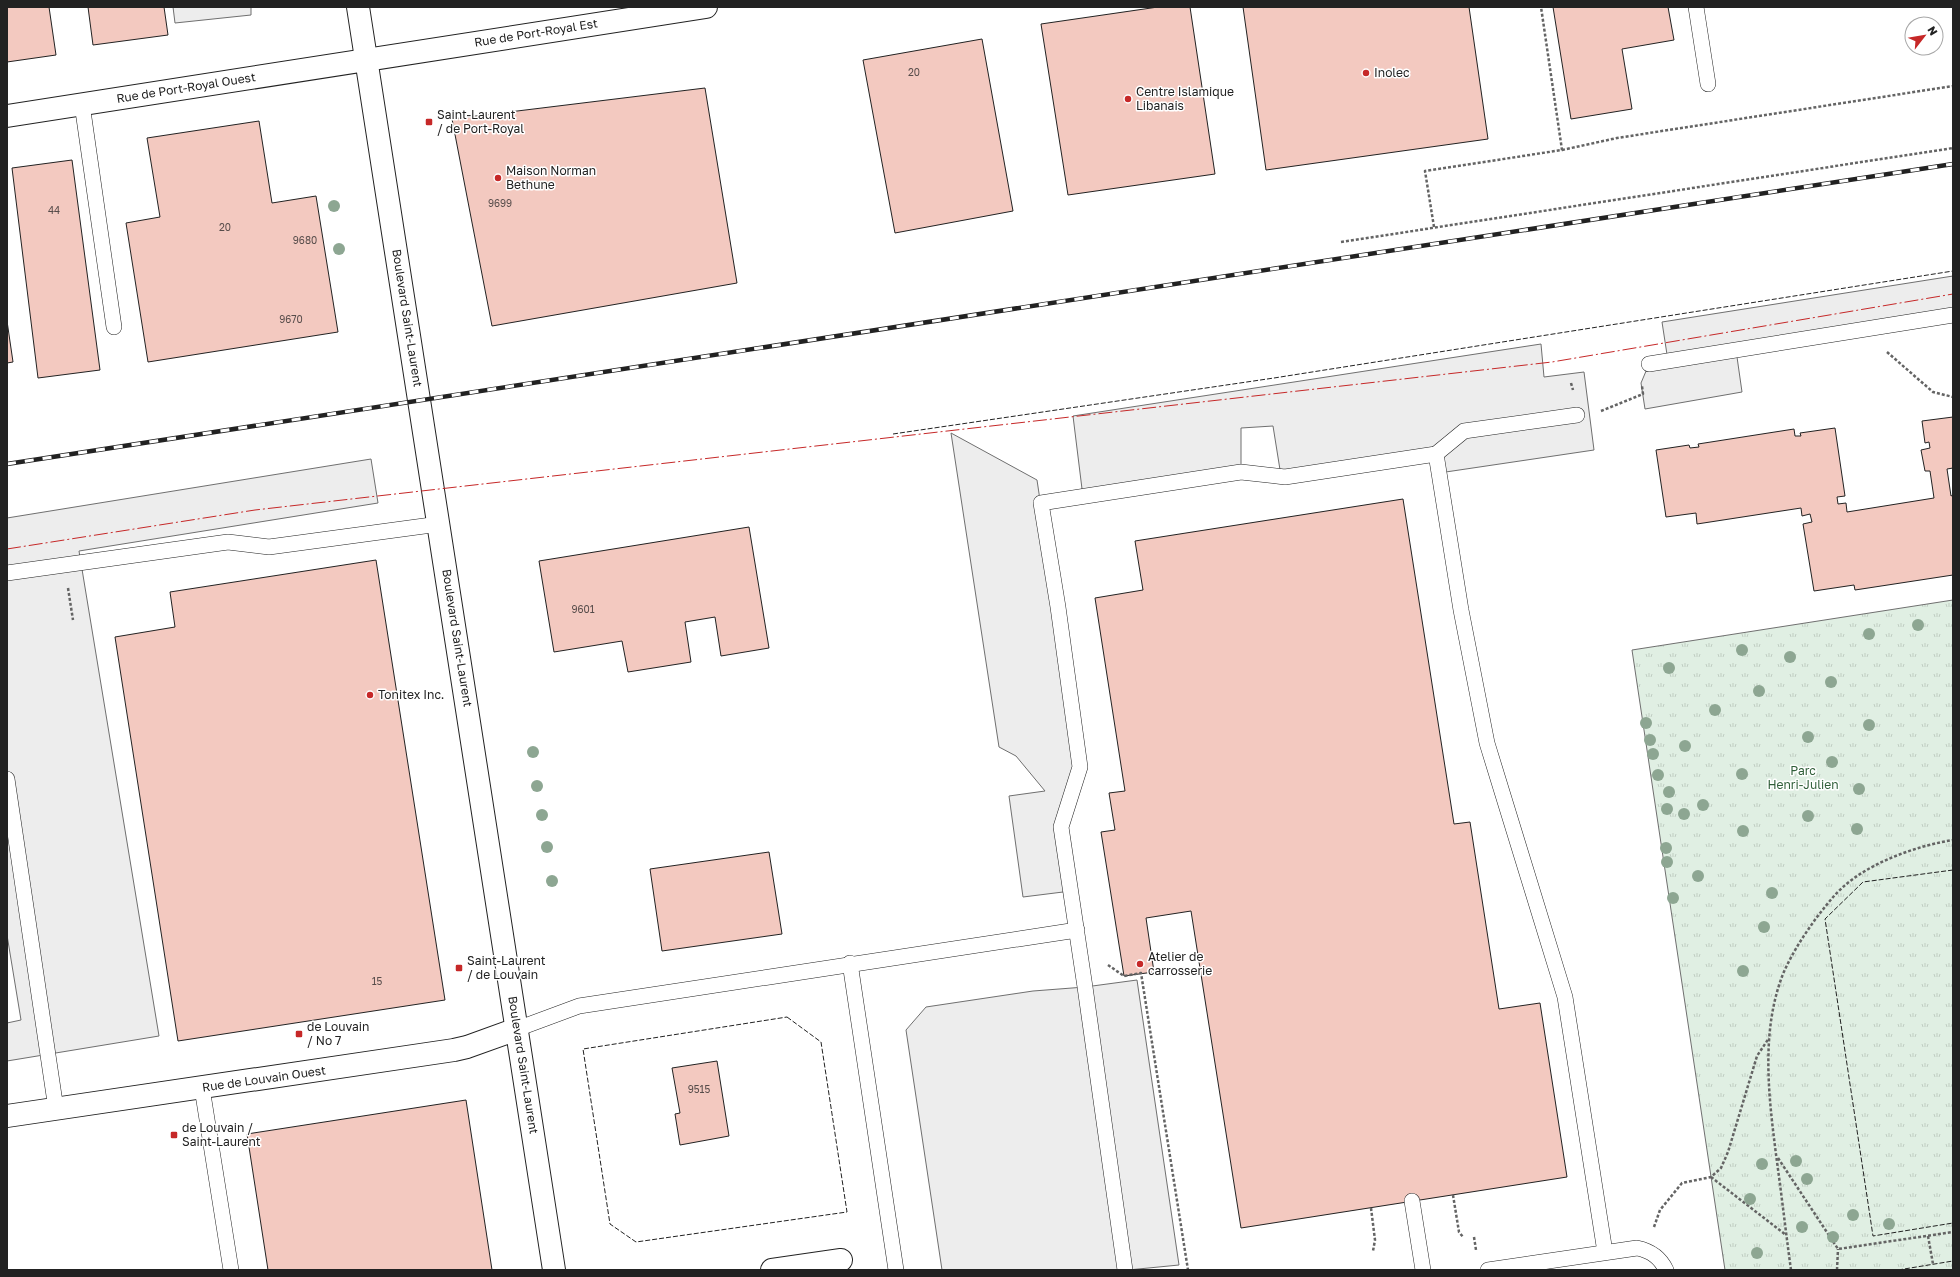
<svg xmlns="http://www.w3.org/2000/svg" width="1960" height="1277" viewBox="0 0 1960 1277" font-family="'Golos Text',sans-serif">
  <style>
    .park { fill: url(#park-tufts); stroke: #6f6f6f }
    .parking { fill: #ededed; stroke: #6f6f6f }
    .building { fill: #f3c9c0; stroke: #222 }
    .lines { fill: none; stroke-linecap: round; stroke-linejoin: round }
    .service-casing { stroke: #222; stroke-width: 16 }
    .minor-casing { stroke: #222; stroke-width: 24 }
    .secondary-casing { stroke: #222; stroke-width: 24 }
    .path { stroke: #646464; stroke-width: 2.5; stroke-dasharray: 3 2; stroke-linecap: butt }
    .service { stroke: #fff; stroke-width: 15 }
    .minor { stroke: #fff; stroke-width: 22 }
    .secondary { stroke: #fff; stroke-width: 22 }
    .rail-casing { stroke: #222; stroke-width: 4.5 }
    .rail { stroke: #fff; stroke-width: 3; stroke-dasharray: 9; stroke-linecap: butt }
    .fence { stroke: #222; stroke-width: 1; stroke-dasharray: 5 2; stroke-linecap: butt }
    .power { stroke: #c62828; stroke-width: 1; stroke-dasharray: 14 3 2 3; stroke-linecap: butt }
    .tree { fill: #8da692 }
    .poi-dot { fill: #c62828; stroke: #fff; stroke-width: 1.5 }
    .labels { text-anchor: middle; stroke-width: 3; stroke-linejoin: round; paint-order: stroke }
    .number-label { font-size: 10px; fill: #564c4a }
    .street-label { font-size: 12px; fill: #222; stroke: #fff }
    .poi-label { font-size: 12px; fill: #222; stroke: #fff; text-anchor: start }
    .park-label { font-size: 12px; fill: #2f5e38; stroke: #fff }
  </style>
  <defs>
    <pattern id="park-tufts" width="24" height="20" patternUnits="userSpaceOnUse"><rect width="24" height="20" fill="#e0efe3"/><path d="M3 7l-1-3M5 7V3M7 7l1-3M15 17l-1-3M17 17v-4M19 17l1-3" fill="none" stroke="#c0cdc2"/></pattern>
  </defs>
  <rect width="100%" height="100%" fill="#fff"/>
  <polygon class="park" points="1953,600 1953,1270 1725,1270 1632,650"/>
  <g class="parking">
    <polygon points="173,7 251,7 251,15 175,23"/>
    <polygon points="1953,276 1953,315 1736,350 1742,392 1645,409 1641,383 1649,364 1668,361 1662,322"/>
    <polygon points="1541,344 1544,377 1584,372 1594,450 1439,473 1436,454 1281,476 1273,426 1241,428 1241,472 1083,497 1073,416"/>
    <polygon points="951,433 1037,480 1080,767 1065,815 1071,891 1023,897 1009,796 1045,791 1016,756 999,747"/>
    <polygon points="371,459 378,503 79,551 159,1036 7,1061 7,1023 21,1020 7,935 7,518"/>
    <polygon points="1137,980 1179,1265 1128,1270 942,1270 906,1030 926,1007 1033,991 1085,987"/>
  </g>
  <g class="building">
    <polygon points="7,7 49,7 56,55 7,62"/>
    <polygon points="88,7 164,7 168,35 93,45"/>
    <polygon points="1158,7 1190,7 1215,174 1068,195 1041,24"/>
    <polygon points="1243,7 1469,7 1488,139 1266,170"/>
    <polygon points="1553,7 1668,7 1674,40 1622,49 1632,109 1571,119"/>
    <polygon points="982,39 1013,211 895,233 863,60"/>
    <polygon points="705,88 737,283 492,326 452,119"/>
    <polygon points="259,121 272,203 316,196 338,332 148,362 126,223 160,217 147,138"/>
    <polygon points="72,160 100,370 38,378 12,168"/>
    <polygon points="7,321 13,362 7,363"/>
    <polygon points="1953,417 1953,468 1947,469 1951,496 1953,495 1953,575 1855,590 1854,585 1814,591 1803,524 1812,522 1810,514 1802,516 1801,508 1697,524 1696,513 1666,517 1656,450 1689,445 1690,448 1699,447 1698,444 1794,429 1795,436 1801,436 1800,433 1835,428 1845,496 1837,497 1838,504 1846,503 1847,512 1934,498 1930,471 1925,471 1921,450 1930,448 1929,442 1925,443 1922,421"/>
    <polygon points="1403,499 1454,824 1470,822 1499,1009 1540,1003 1567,1177 1241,1228 1191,911 1146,918 1154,972 1124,976 1101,832 1115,830 1109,793 1125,791 1095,598 1143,590 1135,541"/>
    <polygon points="749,527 769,648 721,656 715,617 685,622 691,662 628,672 622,641 554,652 539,561"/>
    <polygon points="376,560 445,1000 178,1041 115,637 175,627 170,592"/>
    <polygon points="769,852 782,934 662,951 650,869"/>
    <polygon points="717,1061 729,1136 680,1145 675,1114 680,1113 672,1068"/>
    <polygon points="466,1100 492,1270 268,1270 247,1134"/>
  </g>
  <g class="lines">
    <defs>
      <g id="service">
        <polyline points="1696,7 1708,84"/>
        <polyline points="82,104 114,327"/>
        <polyline points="1649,364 1953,315"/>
        <polyline points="1436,454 1461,610 1487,743 1565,997 1605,1252"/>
        <polyline points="7,573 228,542 269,547 439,524"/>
        <polyline points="7,779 56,1109"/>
        <polyline points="850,963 896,1270"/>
        <polyline points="517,1029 579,1006 1077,930"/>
        <polyline points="202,1088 231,1270"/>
        <polyline points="1412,1201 1423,1270"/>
        <polyline points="1125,1270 1085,987 1061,827 1080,767 1058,607 1041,503 1241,472 1285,477 1436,454 1464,431 1577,415"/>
        <path d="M1488 1270 1637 1248C1651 1251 1660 1257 1666 1270"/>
      </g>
      <g id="minor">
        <polyline points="7,116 706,7"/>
        <polyline points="7,1116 454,1050 467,1047 517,1029"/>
        <polyline points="772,1270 841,1260"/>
      </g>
      <polyline id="secondary" points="358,7 554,1270"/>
    </defs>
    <use href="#service" class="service-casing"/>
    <use href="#minor" class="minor-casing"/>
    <use href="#secondary" class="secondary-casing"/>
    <g class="path">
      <polyline points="1562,150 1617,138 1953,86"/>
      <polyline points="1434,227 1425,171 1562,150 1541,7"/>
      <polyline points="1341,242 1953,148"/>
      <polyline points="1887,352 1933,392 1953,397"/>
      <polyline points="1571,383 1573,390"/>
      <polyline points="1601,411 1643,394 1642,386"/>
      <polyline points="68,588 73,620"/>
      <polyline points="1108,965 1124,976 1141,973 1188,1270"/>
      <polyline points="1778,1158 1838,1249 1953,1232"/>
      <polyline points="1711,1177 1786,1235"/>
      <polyline points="1453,1195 1459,1232 1463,1237"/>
      <polyline points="1371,1208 1375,1240 1373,1251"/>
      <polyline points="1654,1227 1660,1210 1682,1183 1711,1177 1721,1168 1728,1152 1757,1056 1769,1038"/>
      <polyline points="1928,1236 1933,1264"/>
      <polyline points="1474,1237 1476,1250"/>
      <path d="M1791 1270C1786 1234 1782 1198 1777 1162 1769 1100 1760 1033 1783 974 1792 953 1804 935 1817 917 1825 907 1833 896 1843 887 1871 862 1916 846 1953 840"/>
      <polyline points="1837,1270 1838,1249"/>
    </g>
    <use href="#service" class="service"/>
    <use href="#minor" class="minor"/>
    <use href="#secondary" class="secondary"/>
    <defs>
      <polyline id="rail" points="7,464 1953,164"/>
    </defs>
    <use href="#rail" class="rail-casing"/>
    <use href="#rail" class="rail"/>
    <g class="fence">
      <polyline points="893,434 1274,378 1953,271"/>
      <polyline points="1953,870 1863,882 1825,919 1873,1236 1953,1223"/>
      <polygon points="787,1017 821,1042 847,1212 636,1242 610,1224 583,1049"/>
      <polyline points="1898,1270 1953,1261"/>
    </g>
    <polyline class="power" points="7,549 255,510 1552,362 1953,294"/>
  </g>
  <g class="tree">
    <circle cx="334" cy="206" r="6"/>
    <circle cx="339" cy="249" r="6"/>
    <circle cx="1918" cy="625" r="6"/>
    <circle cx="1869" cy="634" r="6"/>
    <circle cx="1742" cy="650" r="6"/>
    <circle cx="1790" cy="657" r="6"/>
    <circle cx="1669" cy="668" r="6"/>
    <circle cx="1831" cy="682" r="6"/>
    <circle cx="1759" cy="691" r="6"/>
    <circle cx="1715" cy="710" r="6"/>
    <circle cx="1646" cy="723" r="6"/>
    <circle cx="1869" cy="725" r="6"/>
    <circle cx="1808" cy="737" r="6"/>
    <circle cx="1650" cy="740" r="6"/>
    <circle cx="1685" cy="746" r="6"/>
    <circle cx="533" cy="752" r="6"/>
    <circle cx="1653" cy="754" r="6"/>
    <circle cx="1832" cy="762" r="6"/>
    <circle cx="1742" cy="774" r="6"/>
    <circle cx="1658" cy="775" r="6"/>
    <circle cx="537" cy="786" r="6"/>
    <circle cx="1859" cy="789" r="6"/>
    <circle cx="1669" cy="792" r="6"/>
    <circle cx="1703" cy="805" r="6"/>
    <circle cx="1667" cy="809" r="6"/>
    <circle cx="1684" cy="814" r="6"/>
    <circle cx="542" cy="815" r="6"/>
    <circle cx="1808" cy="816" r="6"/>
    <circle cx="1857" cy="829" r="6"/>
    <circle cx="1743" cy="831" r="6"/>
    <circle cx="547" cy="847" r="6"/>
    <circle cx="1666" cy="848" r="6"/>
    <circle cx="1667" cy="862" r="6"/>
    <circle cx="1698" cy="876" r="6"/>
    <circle cx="552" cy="881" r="6"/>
    <circle cx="1772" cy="893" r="6"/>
    <circle cx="1673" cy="898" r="6"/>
    <circle cx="1764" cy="927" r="6"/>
    <circle cx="1743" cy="971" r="6"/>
    <circle cx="1796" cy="1161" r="6"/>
    <circle cx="1762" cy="1164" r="6"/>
    <circle cx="1807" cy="1179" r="6"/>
    <circle cx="1750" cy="1199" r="6"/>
    <circle cx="1853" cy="1215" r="6"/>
    <circle cx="1889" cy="1224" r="6"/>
    <circle cx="1802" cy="1227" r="6"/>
    <circle cx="1833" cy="1237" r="6"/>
    <circle cx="1757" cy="1253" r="6"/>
  </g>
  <g class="poi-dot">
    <circle cx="1366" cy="73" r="4"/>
    <circle cx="1128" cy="99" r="4"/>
    <rect x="425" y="118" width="8" height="8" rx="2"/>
    <circle cx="498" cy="178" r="4"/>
    <circle cx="370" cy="695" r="4"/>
    <circle cx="1140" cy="964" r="4"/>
    <rect x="455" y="964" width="8" height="8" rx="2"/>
    <rect x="295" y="1030" width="8" height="8" rx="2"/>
    <rect x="170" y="1131" width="8" height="8" rx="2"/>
  </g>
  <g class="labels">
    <g class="number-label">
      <text x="914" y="76">20</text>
      <text x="500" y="207">9699</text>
      <text x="54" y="214">44</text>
      <text x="225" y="231">20</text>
      <text x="305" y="244">9680</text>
      <text x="291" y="323">9670</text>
      <text x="583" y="613">9601</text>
      <text x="377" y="985">15</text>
      <text x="699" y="1093">9515</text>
    </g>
    <g class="street-label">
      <text transform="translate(536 33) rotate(-9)" y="4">Rue de Port-Royal Est</text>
      <text transform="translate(186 88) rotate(-9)" y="4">Rue de Port-Royal Ouest</text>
      <text transform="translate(407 318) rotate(81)" y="4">Boulevard Saint-Laurent</text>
      <text transform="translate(457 638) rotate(81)" y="4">Boulevard Saint-Laurent</text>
      <text transform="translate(523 1065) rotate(81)" y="4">Boulevard Saint-Laurent</text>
      <text transform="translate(264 1079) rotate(-8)" y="4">Rue de Louvain Ouest</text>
    </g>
    <g class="poi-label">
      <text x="1374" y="77">Inolec</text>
      <text x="1136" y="96">Centre Islamique<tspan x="1136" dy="14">Libanais</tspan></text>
      <text x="437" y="119">Saint-Laurent<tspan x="437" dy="14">/ de Port-Royal</tspan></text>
      <text x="506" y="175">Maison Norman<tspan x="506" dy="14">Bethune</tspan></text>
      <text x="378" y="699">Tonitex Inc.</text>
      <text x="1148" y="961">Atelier de<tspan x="1148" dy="14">carrosserie</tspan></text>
      <text x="467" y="965">Saint-Laurent<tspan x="467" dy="14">/ de Louvain</tspan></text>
      <text x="307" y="1031">de Louvain<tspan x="307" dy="14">/ No 7</tspan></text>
      <text x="182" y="1132">de Louvain /<tspan x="182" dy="14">Saint-Laurent</tspan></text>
    </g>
    <g class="park-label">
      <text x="1803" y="775">Parc<tspan x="1803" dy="14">Henri-Julien</tspan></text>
    </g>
  </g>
  <rect width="1960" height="1277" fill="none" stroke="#222222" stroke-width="16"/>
  <g transform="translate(1924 36) rotate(59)"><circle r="19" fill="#ffffff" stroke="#a7a7a7"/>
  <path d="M0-3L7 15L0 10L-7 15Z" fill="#c62828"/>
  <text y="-6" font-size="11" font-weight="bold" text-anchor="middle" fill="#222222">N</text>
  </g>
</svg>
